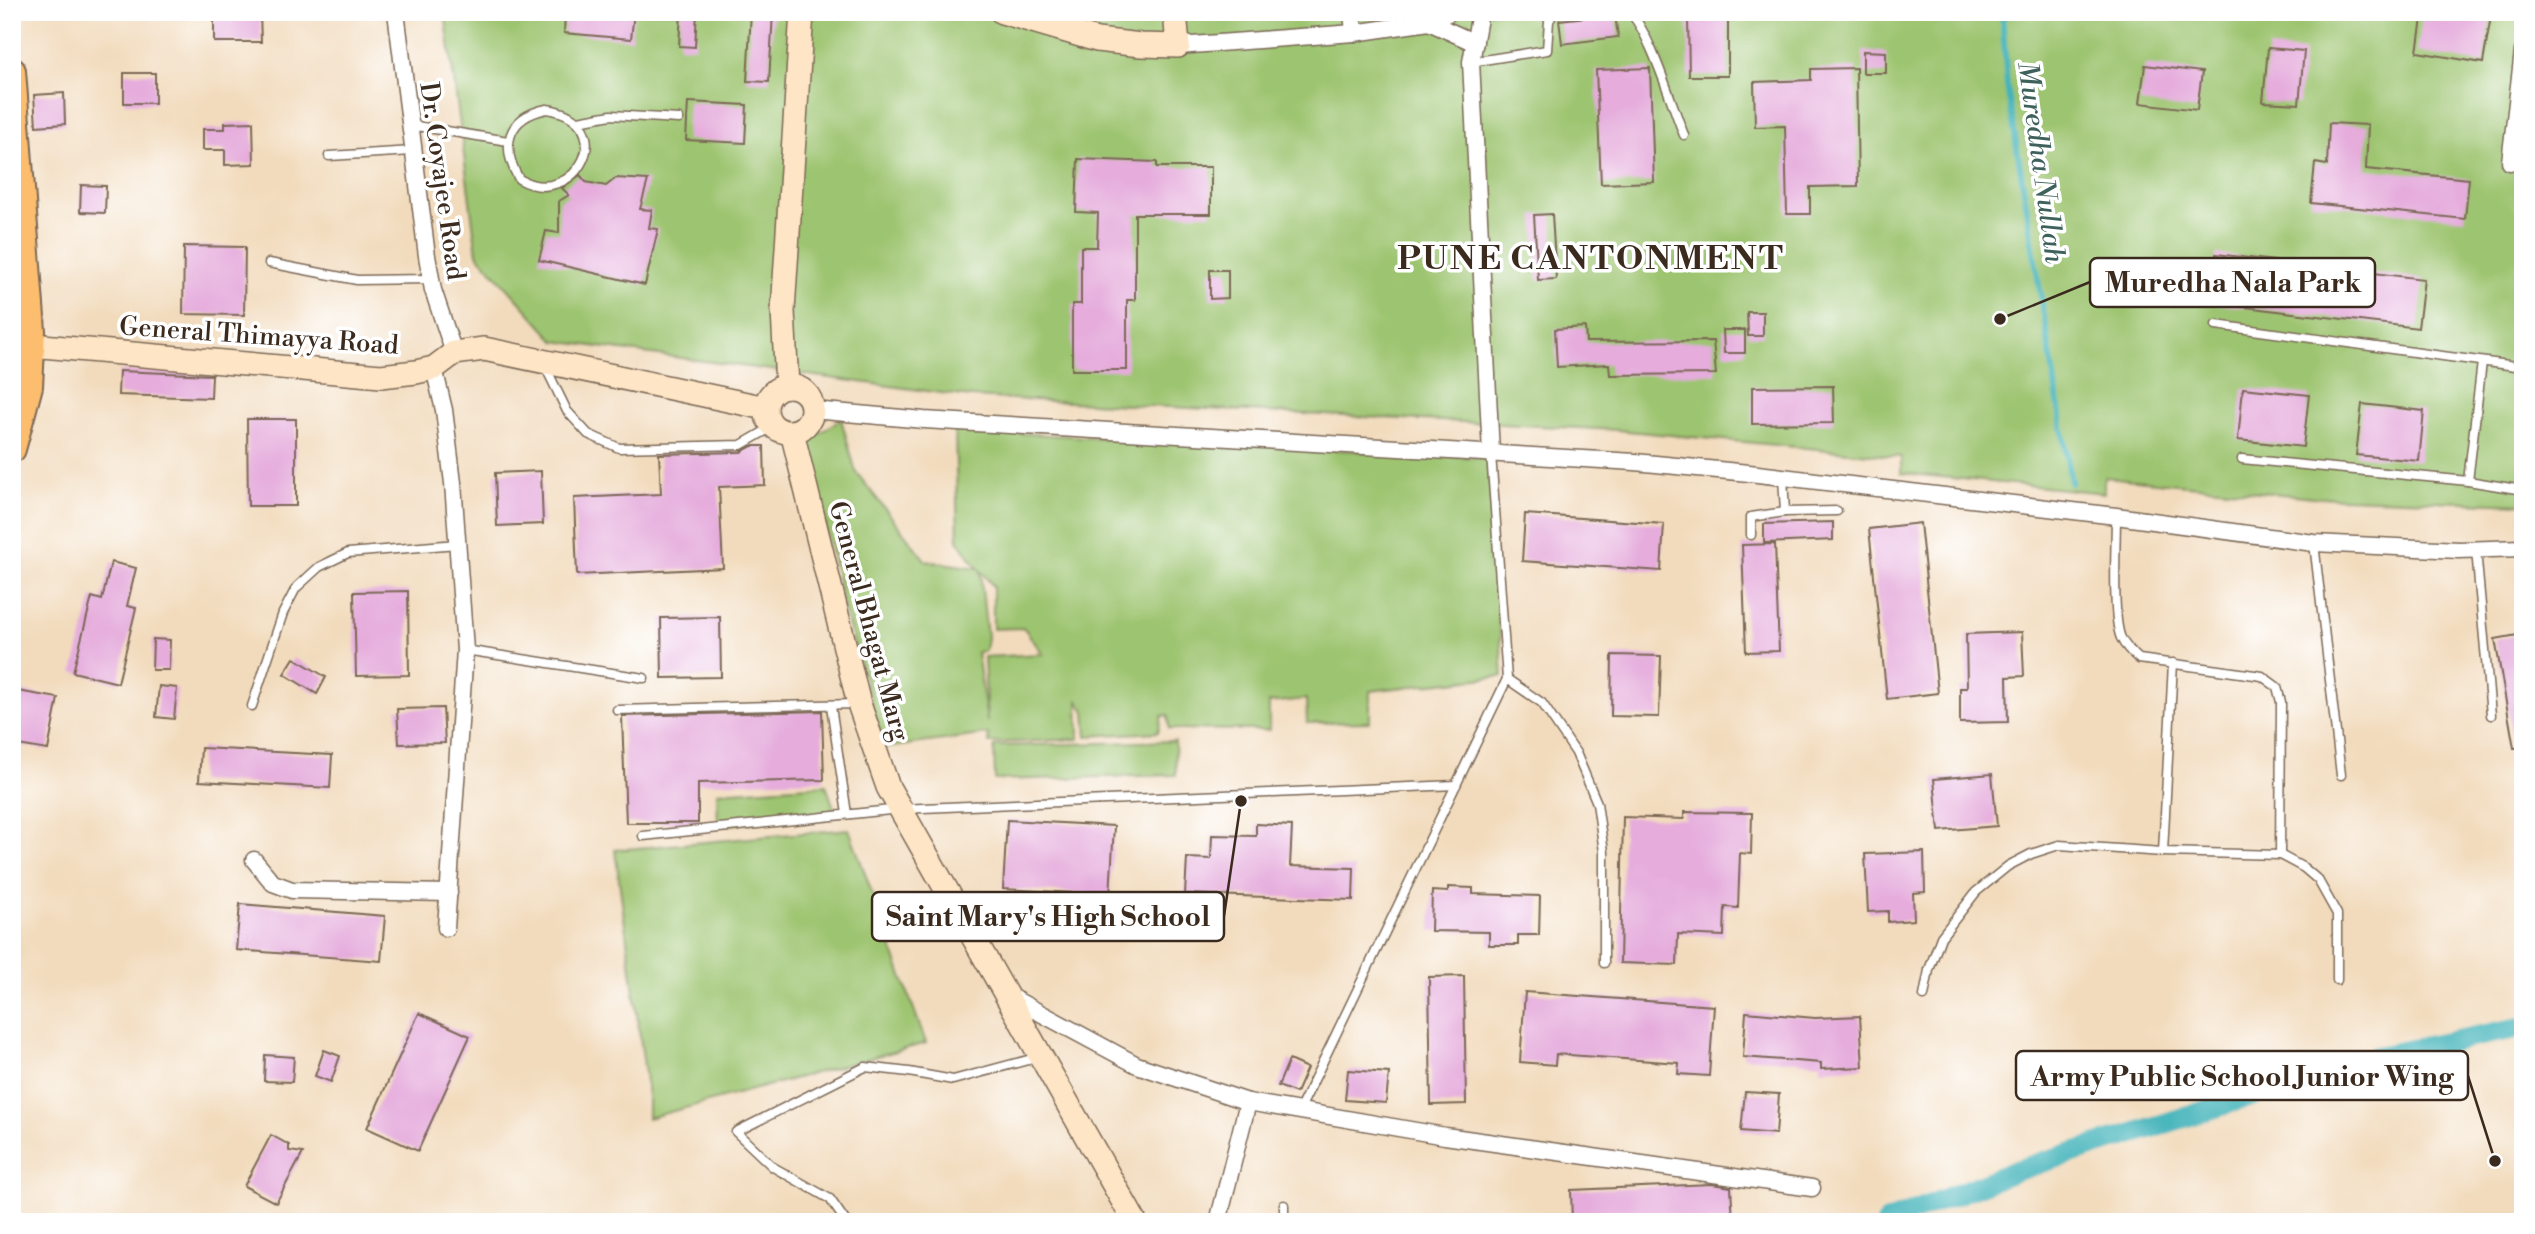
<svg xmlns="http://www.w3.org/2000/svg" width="2535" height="1234" viewBox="0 0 2535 1234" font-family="'Libre Bodoni',serif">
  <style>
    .green { fill: #9dc46f; stroke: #6c7746; stroke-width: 2; fill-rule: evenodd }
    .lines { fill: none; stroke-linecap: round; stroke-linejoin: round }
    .stream { stroke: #43b3ba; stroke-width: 6 }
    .canal { stroke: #43b3ba; stroke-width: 21 }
    .building { fill: #e5acdc }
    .lane-casing { stroke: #7b6856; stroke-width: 11 }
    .street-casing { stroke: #7b6856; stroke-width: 19 }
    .secondary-casing { stroke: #7b6856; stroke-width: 26 }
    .primary-casing { stroke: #7b6856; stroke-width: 30 }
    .lane { stroke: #fff; stroke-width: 8 }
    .street { stroke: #fff; stroke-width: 16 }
    .secondary { stroke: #fee5c5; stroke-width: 23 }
    .primary { stroke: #fcbd6e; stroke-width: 26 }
    .labels { text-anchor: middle; stroke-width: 7; stroke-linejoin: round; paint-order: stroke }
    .street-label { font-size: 26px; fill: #3b2a1e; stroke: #fff }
    .water-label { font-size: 28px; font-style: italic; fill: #3e615c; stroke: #fff }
    .district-label { font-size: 33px; font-weight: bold; letter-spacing: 2px; fill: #3b2a1e; stroke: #fff }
    .leader { fill: none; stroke: #3b2a1e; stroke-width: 2.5 }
    .callout-dot { fill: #3b2a1e; stroke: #fff; stroke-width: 2.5 }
    .callout { fill: #fff; stroke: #3b2a1e; stroke-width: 2.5 }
    .callout-label { font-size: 28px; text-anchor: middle; font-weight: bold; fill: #3b2a1e }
  </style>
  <rect width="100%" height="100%" fill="#fff"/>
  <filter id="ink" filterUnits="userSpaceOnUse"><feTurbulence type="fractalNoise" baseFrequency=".0143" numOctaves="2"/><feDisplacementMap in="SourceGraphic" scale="14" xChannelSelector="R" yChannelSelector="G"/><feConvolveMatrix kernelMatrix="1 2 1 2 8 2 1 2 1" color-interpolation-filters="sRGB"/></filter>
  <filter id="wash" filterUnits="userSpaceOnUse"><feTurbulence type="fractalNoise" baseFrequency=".00686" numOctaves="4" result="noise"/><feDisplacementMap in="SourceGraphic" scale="28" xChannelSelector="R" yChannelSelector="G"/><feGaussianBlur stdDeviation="1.57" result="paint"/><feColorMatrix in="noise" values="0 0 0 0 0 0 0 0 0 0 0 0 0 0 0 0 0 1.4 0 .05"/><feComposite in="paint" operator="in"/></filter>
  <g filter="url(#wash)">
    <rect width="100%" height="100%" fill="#f2dbbd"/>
    <g class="green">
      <polygon points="445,12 2523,12 2523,504 2313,497 2104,477 2104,493 1901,473 1901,457 1617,430 971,397 555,341 477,254"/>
      <path d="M841 419 856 472 926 561 978 568 958 540 955 430 1488 458 1503 676 1370 691V722L1307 723 1306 699 1269 703V730L1169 729 1168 715 1162 716 1158 732 1087 736 1085 711 1078 701 1079 739 989 743 988 734 885 748 845 613 807 442ZM980 570 993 586V629L1024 628 1043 654 984 657 987 722 977 652 985 651 987 637Z"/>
      <polygon points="1175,741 1176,775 995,780 994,746"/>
      <polygon points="826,785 836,814 718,826 717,792"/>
      <polygon points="849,829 926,1043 648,1118 648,1096 615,850"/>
    </g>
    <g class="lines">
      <polyline class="stream" points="2002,12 2007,86 2071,483"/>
      <polyline class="canal" points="1887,1222 2015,1171 2375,1057 2523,1027"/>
    </g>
    <g id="blocks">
      <g class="building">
        <polygon points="214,12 260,12 261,42 214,42"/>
        <polygon points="565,12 634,12 631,39 564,33"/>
        <polygon points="681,12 697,12 695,47 679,46"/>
        <polygon points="751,12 773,12 769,82 747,81"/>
        <polygon points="2423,12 2468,12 2491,16 2483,63 2417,52"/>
        <polygon points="1615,14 1618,37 1562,44 1559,20"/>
        <polygon points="1688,17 1728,17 1728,76 1689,76"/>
        <polygon points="2268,48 2304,51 2299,104 2263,102"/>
        <polygon points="1863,51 1886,52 1886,73 1863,73"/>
        <polygon points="2145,65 2202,72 2197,110 2140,103"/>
        <polygon points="1650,68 1654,182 1601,184 1596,70"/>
        <polygon points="1856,68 1858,186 1810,187 1810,214 1787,214 1785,126 1755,127 1754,82 1811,80 1811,69"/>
        <rect x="124" y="73" width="31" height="30"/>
        <polygon points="64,93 65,124 36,126 34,95"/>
        <polygon points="688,102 747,105 745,143 686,140"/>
        <polygon points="253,122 254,164 225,165 225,150 203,150 203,129 225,129 225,123"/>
        <polygon points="2329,123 2368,125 2366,169 2469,179 2465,219 2311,203 2315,163 2327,165"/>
        <polygon points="1078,159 1157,162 1157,167 1211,167 1211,214 1135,214 1135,300 1127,300 1127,370 1072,370 1072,304 1081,304 1081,247 1097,247 1098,213 1076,212"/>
        <polygon points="580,175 586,182 606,186 616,178 648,180 640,209 652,210 649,228 658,229 645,285 539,260 546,231 559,233 559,201 569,195 562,188"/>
        <polygon points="81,185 106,186 105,213 80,212"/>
        <polygon points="1552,214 1556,279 1538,280 1534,215"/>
        <polygon points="184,246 245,247 244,315 183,314"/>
        <polygon points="2216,254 2424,279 2418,328 2210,303"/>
        <polygon points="1210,270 1228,270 1228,298 1210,299"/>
        <polygon points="1747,312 1763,312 1763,336 1748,336"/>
        <polygon points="1585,327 1586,342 1713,341 1716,374 1610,375 1609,364 1557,367 1555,329"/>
        <polygon points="1723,330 1745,330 1745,353 1724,353"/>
        <polygon points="119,371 212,375 211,398 118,395"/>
        <polygon points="1833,386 1834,423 1752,424 1752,387"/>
        <polygon points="2243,388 2309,395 2303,447 2238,440"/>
        <polygon points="2362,404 2424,411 2419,461 2356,455"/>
        <polygon points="247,419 296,419 296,506 248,506"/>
        <polygon points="752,446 764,446 765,485 719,487 723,568 577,575 574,498 661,494 659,454 741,452"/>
        <polygon points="541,471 543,524 497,526 495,473"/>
        <polygon points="1525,514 1664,524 1661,571 1522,561"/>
        <polygon points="1833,522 1833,540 1764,543 1764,524"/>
        <polygon points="1920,523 1938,693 1887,699 1869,529"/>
        <polygon points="1775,544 1779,651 1746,652 1742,545"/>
        <polygon points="111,562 136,568 127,606 136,608 118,683 73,672 92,597 102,600"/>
        <polygon points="408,591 409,675 356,676 354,592"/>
        <polygon points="720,617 721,677 662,678 661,618"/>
        <polygon points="2022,632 2024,676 2007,677 2008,722 1960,723 1960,688 1967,688 1966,634"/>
        <polygon points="2523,634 2523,748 2514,748 2495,639"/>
        <polygon points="153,639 170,640 169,670 152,670"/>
        <polygon points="1612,655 1661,656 1659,717 1611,716"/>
        <polygon points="294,658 326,677 317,694 284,674"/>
        <polygon points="159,686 177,688 174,719 156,717"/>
        <polygon points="12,690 58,698 48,750 12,744"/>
        <polygon points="443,708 445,743 399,744 397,709"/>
        <polygon points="822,711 824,780 698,783 698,823 626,823 622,716"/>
        <polygon points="201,748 332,755 330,788 199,781"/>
        <polygon points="1992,774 1997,826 1939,831 1934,779"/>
        <polygon points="1684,812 1752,813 1751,854 1740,853 1738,908 1725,907 1724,936 1678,934 1677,965 1620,963 1623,817 1684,819"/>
        <polygon points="1007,820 1114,826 1110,895 1003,889"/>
        <polygon points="1256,824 1292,826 1290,866 1354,868 1353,900 1185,894 1187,858 1211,859 1212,835 1256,836"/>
        <polygon points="1924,852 1925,892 1913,893 1914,920 1888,922 1888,911 1868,912 1865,854"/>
        <polygon points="1448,887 1473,888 1473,894 1540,896 1539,935 1518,935 1518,945 1489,945 1489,932 1431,931 1432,891 1448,892"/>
        <polygon points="240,904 385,916 381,961 236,950"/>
        <polygon points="1464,976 1466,1104 1431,1105 1429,977"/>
        <polygon points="1525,992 1714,1006 1709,1076 1678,1074 1679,1063 1556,1054 1555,1065 1520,1062"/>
        <polygon points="1746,1012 1815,1018 1860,1016 1863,1067 1821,1069 1821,1063 1743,1057"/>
        <polygon points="419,1013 470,1036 418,1151 367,1128"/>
        <polygon points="324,1050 340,1056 331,1082 315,1076"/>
        <polygon points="265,1055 294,1057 292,1082 264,1081"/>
        <polygon points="1289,1060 1307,1068 1296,1093 1278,1086"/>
        <polygon points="1348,1070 1389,1073 1386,1103 1345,1100"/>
        <polygon points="1745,1092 1779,1094 1776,1134 1741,1131"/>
        <polygon points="271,1135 289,1145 289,1151 303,1153 276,1203 244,1186"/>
        <polygon points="1712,1184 1731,1187 1733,1222 1572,1222 1571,1190"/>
      </g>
    </g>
  </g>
  <g filter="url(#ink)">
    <use href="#blocks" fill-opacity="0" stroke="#7b6856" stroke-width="2"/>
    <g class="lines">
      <defs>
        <g id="lane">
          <path d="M1629 12C1648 27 1673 108 1684 135"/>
          <polyline points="1471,62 1547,50 1549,21 1554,12"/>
          <path d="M547 109C623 120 576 211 519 179 500 146 507 117 547 109Z"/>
          <polyline points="578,121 611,115 679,119"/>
          <polyline points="410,125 508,141"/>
          <polyline points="329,156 413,151"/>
          <polyline points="269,263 357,280 431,279"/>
          <polyline points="2216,325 2523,367"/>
          <polyline points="545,366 567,411 588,434 619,448 741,445 774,426"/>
          <polyline points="2242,459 2468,481 2523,490"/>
          <polyline points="1783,477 1785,512"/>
          <polyline points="2468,481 2482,362"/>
          <path d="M2116 516C2116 542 2112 618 2121 638 2125 647 2132 653 2139 659L2262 676 2277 687 2281 702 2280 855"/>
          <polyline points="1751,535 1751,517 1785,512 1837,511"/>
          <polyline points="2314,543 2341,775"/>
          <polyline points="2476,550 2491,715"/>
          <polyline points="465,650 644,678"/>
          <polyline points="1507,679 1542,703 1576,753 1597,803 1604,852 1604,963"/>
          <polyline points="252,706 283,613 296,588 319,567 348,553 457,544"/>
          <polyline points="831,706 847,814"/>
          <polyline points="617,710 856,704"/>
          <polyline points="643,836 900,809 1456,785"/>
          <polyline points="2163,852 2173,663"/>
          <polyline points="1924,996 1929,970 1941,937 1976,892 2008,866 2031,854 2059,845 2163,852 2280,855 2304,868 2318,880 2337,914 2337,980"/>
          <polyline points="1299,1111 1507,679 1491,453"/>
          <polyline points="1284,1205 1284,1222"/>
          <polyline points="846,1222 830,1199 773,1167 736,1132 865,1067 909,1072 953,1080 1039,1057"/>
        </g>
        <g id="street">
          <polyline points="396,12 427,256 433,290 454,353"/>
          <polyline points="1352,12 1354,33"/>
          <polyline points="1480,12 1471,62 1491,453"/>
          <polyline points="1429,22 1475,43"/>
          <polyline points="1178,46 1354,33 1429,22 1450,12"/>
          <polyline points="2510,162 2523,51"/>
          <polyline points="434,368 444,410 453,483 465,650 446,928"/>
          <polyline points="813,410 924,420 1635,462 1749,473 2116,516 2314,543 2459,550 2523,548"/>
          <polyline points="254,860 273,883 292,890 449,893"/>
          <polyline points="1007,995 1137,1065 1248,1102 1445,1136 1812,1188"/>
          <polyline points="1218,1222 1248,1102"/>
        </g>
        <g id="secondary">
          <polyline points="1002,12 1097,40 1141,45 1178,46 1175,12"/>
          <polyline points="31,345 381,376 416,372 434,368 454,353 484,349 766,408"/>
          <circle cx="789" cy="409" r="23"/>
          <polyline points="787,386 783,311 802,12"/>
          <polyline points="792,432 859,704 888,787 1135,1222"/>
        </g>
        <polyline id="primary" points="12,71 32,331 29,386 12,449"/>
      </defs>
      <use href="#lane" class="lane-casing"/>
      <use href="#street" class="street-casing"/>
      <use href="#secondary" class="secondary-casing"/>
      <use href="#primary" class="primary-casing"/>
      <use href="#lane" class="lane"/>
      <use href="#street" class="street"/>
      <use href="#secondary" class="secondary"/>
      <use href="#primary" class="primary"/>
    </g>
  </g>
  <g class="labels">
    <g class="street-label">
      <text transform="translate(443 181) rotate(82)" y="9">Dr. Coyajee Road</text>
      <text transform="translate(259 335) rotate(4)" y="9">General Thimayya Road</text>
      <text transform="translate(870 621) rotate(75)" y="9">General Bhagat Marg</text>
    </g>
    <g class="water-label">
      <text transform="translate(2042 162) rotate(82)" y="10">Muredha Nullah</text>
    </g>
    <g class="district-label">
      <text x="1591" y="269">PUNE CANTONMENT</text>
    </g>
  </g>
  <path class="leader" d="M2000 319L2090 282M1241 801L1224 916M2495 1161L2468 1076"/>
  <g class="callout-dot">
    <circle cx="2000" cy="319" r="7"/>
    <circle cx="1241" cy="801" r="7"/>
    <circle cx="2495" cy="1161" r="7"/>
  </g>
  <g class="callout">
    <rect x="2090" y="258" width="285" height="49" rx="7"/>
    <rect x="872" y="892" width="352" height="49" rx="7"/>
    <rect x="2016" y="1051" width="452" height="49" rx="7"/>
  </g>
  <g class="callout-label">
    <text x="2233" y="292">Muredha Nala Park</text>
    <text x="1048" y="926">Saint Mary's High School</text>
    <text x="2242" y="1086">Army Public School Junior Wing</text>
  </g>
  <rect width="2535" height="1234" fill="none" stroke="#fff" stroke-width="42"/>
</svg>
